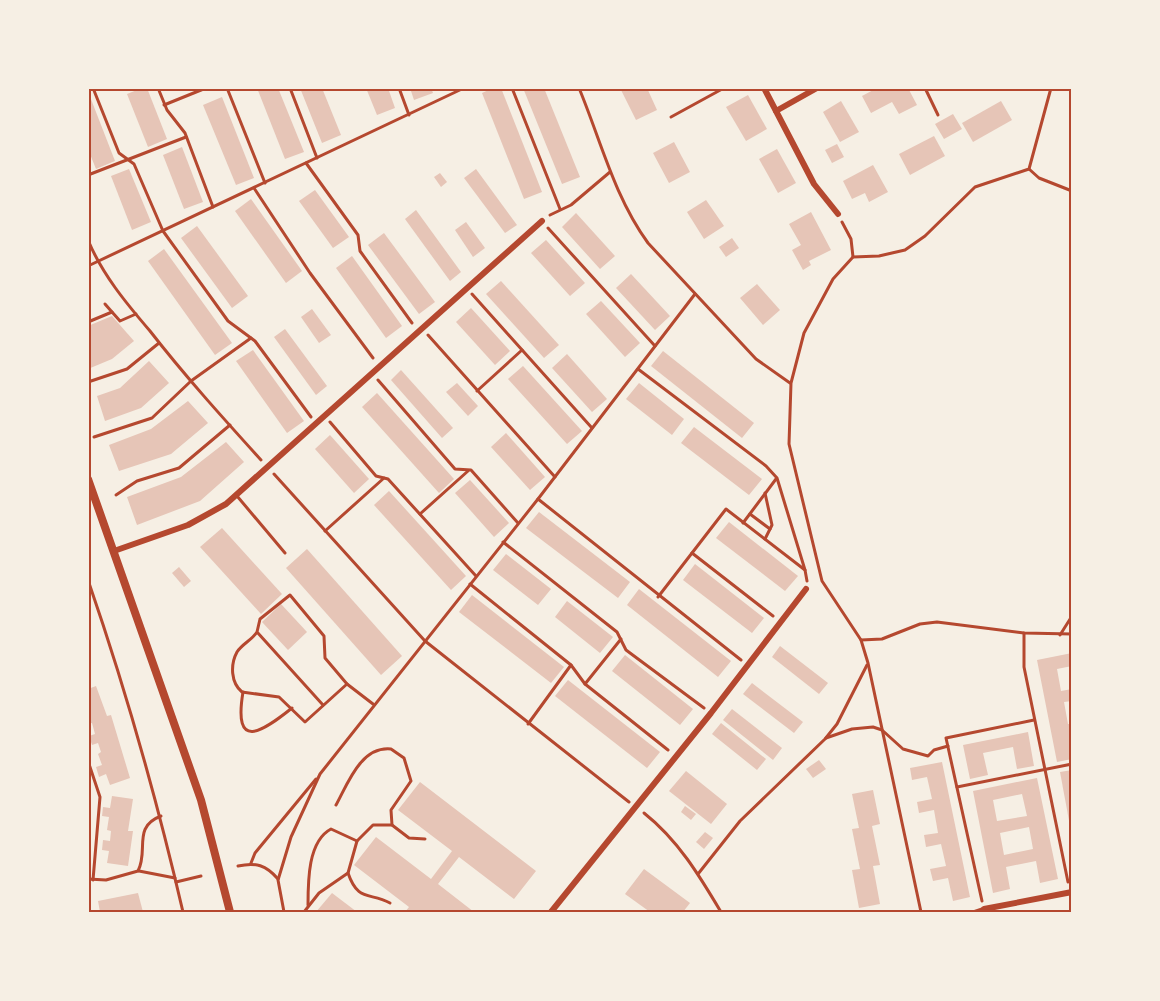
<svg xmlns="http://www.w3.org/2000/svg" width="1160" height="1001" viewBox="0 0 1160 1001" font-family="Overpass,sans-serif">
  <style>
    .building { fill: #e6c5b7; fill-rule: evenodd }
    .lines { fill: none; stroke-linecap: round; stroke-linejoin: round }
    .path { stroke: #b5482f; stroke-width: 3 }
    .service { stroke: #b5482f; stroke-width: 3 }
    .minor { stroke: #b5482f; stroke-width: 6 }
    .tertiary { stroke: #b5482f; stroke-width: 8 }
    .neatline { fill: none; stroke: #b5482f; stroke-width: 2 }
  </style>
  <rect width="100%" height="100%" fill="#f6efe4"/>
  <g class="building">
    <polygon points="142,88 147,88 167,139 148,147 127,94"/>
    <polygon points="257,88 278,88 304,152 285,159"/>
    <polygon points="300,88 322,88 341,135 322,143"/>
    <polygon points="366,88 388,88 395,108 377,115"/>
    <polygon points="410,88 431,88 433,93 414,100"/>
    <polygon points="493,88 501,88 542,192 524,199 482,93"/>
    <polygon points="523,88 544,88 580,177 562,184"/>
    <polygon points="620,88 647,88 657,110 636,120"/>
    <polygon points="877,88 908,88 917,105 899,114 892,102 871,113 862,96"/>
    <polygon points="89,94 115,161 96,169 88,149"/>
    <polygon points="748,95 767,129 746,141 726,107"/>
    <polygon points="222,97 254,178 236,185 203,105"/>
    <polygon points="841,101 859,132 840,142 823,112"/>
    <polygon points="1001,101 1012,120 973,142 962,123"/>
    <polygon points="953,114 962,129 944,139 935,124"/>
    <polygon points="934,136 945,156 910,175 899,154"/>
    <polygon points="674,142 690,172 669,183 653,153"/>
    <polygon points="837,144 844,157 832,163 825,150"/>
    <polygon points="182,147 203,202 184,209 163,155"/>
    <polygon points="777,149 796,183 778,193 759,159"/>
    <polygon points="873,165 888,192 869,202 865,193 852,199 843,181"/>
    <polygon points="129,169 151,222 132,230 111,176"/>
    <polygon points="476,169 517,225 505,233 464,178"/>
    <polygon points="440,173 447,182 441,187 434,177"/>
    <polygon points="315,190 349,237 333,248 299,201"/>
    <polygon points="251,199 302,271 286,283 235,211"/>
    <polygon points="706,200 724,226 704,239 687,212"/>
    <polygon points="416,210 461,272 450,281 405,219"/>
    <polygon points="811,212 831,250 809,261 811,265 803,270 792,250 801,245 789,224"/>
    <polygon points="576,213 615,256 600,269 562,227"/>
    <polygon points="466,222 485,248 473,257 455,230"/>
    <polygon points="197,226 248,296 232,308 181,238"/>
    <polygon points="384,233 435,302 419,314 368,245"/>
    <polygon points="732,238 739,248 726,257 719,247"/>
    <polygon points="546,240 585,283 570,296 531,253"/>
    <polygon points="164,249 232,343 215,355 148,261"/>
    <polygon points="352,256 402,326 386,338 336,268"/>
    <polygon points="631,274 670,316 655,330 616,288"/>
    <polygon points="501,281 559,345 544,358 486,294"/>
    <polygon points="757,284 780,310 763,325 740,298"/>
    <polygon points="601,301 640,343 625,357 586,314"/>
    <polygon points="471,308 510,351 495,365 456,322"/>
    <polygon points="312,309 331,335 319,343 301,317"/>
    <polygon points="112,316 134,341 112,359 88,369 88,326"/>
    <polygon points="285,329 327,386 316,395 274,337"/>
    <polygon points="253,350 304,421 287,433 236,361"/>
    <polygon points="663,351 754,423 742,438 651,366"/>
    <polygon points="567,354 607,399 592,412 552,368"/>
    <polygon points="149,361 169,383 141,408 105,421 97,396 120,388"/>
    <polygon points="523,366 582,431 567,444 508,379"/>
    <polygon points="401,370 453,428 442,438 391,380"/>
    <polygon points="457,383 478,406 468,416 446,392"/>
    <polygon points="639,383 684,419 672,435 626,399"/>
    <polygon points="377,393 454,479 439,493 362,407"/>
    <polygon points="188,401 208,423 171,454 119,471 109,445 151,429"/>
    <polygon points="694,427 762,479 749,495 681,443"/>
    <polygon points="506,433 545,477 530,490 491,447"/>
    <polygon points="330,435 369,479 354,493 315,449"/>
    <polygon points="226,442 244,462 200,501 137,525 127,497 181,477"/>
    <polygon points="470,480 509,523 494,537 455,493"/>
    <polygon points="389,491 466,576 451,590 374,505"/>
    <polygon points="539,512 630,582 618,598 526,528"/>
    <polygon points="729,522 798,576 785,591 716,538"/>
    <polygon points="222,528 282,594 261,614 200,547"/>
    <polygon points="307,549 402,656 381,675 286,568"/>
    <polygon points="506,554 551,589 538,605 493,570"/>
    <polygon points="695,564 764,618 752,633 683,580"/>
    <polygon points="179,567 191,581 184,587 172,573"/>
    <polygon points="639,589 731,661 718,677 627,605"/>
    <polygon points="472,595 564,667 551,683 459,612"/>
    <polygon points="567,601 613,637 600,653 555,617"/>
    <polygon points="281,604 307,632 288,650 262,622"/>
    <polygon points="780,646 828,683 819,694 772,657"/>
    <polygon points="1072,653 1072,666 1057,669 1061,691 1072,689 1072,701 1064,702 1068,724 1072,724 1072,759 1057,762 1037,660"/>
    <polygon points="625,655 693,709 680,725 612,671"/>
    <polygon points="568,680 660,752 647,768 555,696"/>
    <polygon points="752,683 803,722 794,733 743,694"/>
    <polygon points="96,686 107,716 111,715 130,778 110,785 106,774 99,777 96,767 102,765 98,754 101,752 98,743 92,745 89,736 95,734 92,723 88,724 88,689"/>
    <polygon points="732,709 782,748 773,760 723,720"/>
    <polygon points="721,723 766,759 757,770 712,734"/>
    <polygon points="1028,732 1034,766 1017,769 1013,747 983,753 988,775 970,779 963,745"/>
    <polygon points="819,760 826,769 813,778 806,769"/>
    <polygon points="942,762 970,897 953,901 948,878 933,881 930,869 946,866 941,844 926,847 924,835 938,833 934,810 919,813 917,802 932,799 927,777 912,780 910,768"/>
    <polygon points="1072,770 1072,826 1070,826 1060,772"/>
    <polygon points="686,771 727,804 711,824 669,791"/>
    <path d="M1037 778 1058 879 1040 883 1036 861 1006 867 1010 889 993 893 973 791ZM1022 794 1027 816 997 821 993 800ZM1029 827 1033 849 1004 855 1000 833Z"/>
    <polygon points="420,782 536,871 514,899 459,857 438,884 474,912 405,912 409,907 354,865 376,837 431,879 452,851 398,810"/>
    <polygon points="873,790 880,824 872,826 880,865 873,866 880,904 859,908 852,870 860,869 852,829 859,828 852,794"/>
    <polygon points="112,796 133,799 128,831 133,831 128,866 107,863 109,851 102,850 103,840 110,841 111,831 107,830 109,817 102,816 103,807 110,808"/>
    <polygon points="685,806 696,814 691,820 681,812"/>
    <polygon points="705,832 713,838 704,849 696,842"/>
    <polygon points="644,869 690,903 683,912 650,912 625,894"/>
    <polygon points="138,893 143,912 100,912 98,901"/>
    <polygon points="332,893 357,912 316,912"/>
  </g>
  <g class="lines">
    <g class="path">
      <polyline points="93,88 119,153 134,164 163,231 228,321 255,341 311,417"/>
      <polyline points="158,88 167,110 185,133 213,207"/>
      <polyline points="227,88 265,183"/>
      <polyline points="290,88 317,158"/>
      <polyline points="399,88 409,115"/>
      <polyline points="512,88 560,209"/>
      <path d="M579 88C601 141 614 196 648 243L756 359 790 383"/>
      <polyline points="164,105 206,88"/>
      <polyline points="306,163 358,235 360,251 412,323"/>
      <polyline points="1029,169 1039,178 1072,191"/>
      <polyline points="88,175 186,137"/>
      <polyline points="254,188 310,273 373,358"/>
      <polyline points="550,215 571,205 610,172"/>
      <polyline points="842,222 851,239 853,257"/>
      <polyline points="548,228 655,346"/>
      <path d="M88 240C102 274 126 303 150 331 185 376 223 418 261 460"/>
      <polyline points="88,266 464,88"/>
      <polyline points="472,294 592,428"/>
      <polyline points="105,304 112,312"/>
      <polyline points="88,322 112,312 120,321 136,314"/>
      <polyline points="428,335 555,477"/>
      <polyline points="638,369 766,466 777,478 805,570"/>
      <polyline points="378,380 455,469 471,470 518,523"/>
      <polyline points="88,382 127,369 159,343"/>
      <polyline points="477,391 522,350"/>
      <polyline points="330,422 376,476 388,479 476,576"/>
      <polyline points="94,437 152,418 191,381 251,338"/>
      <polyline points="274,474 425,641 629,802"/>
      <polyline points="116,495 137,481 179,468 230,425"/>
      <polyline points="538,499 741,660"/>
      <polyline points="420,514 468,471"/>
      <polyline points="750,514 770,529"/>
      <polyline points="743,523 776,479"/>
      <polyline points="325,531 384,478"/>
      <polyline points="765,539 772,525 765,493"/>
      <polyline points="503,542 617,632 626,650 704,708"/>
      <polyline points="692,553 726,509 805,570 807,581"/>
      <path d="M88 580C126 690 157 800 183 912"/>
      <polyline points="470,584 571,665 585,684 668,750"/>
      <polyline points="658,597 692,553 773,616"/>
      <path d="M257 632C252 640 242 644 237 652 230 665 231 683 242 692L279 697 305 722 347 684 325 658 324 636 290 595 260 619 257 632 323 705"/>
      <polyline points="1024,633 1024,667 1068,882"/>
      <polyline points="1060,635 1072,616"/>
      <polyline points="861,640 882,639 920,624 937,622 1024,633 1072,634"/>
      <polyline points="347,684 373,704"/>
      <polyline points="585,684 621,639"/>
      <path d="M243 692C233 752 262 732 292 708"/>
      <polyline points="528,724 571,665"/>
      <polyline points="826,738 852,729 873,727 882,730 903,749 928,756 934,750 948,746"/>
      <polyline points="88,761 100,797 93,880"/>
      <polyline points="957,787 1072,764"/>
      <path d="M336 805C348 783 361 746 391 749L404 758 411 781 391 810 392 825"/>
      <path d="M644 813C678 840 699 875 721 912"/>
      <polyline points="251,863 255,853 316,779"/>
      <path d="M238 866C256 862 266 865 278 879"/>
      <polyline points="139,871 175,878"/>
      <path d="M348 873C358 902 369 892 390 903"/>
      <polyline points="698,874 740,821 825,739 837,724 867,665"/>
      <path d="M88 879 106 880 138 871C149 850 132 827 161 816"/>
      <polyline points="176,882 201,876"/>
      <polyline points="982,901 946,738 1034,720"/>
      <path d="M308 905C308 881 308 841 331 829L357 841"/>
      <polyline points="284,912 278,880 291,837 320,774 538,499 695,294"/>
      <polyline points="304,912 319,893 348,873 357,841 373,825 392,825 409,838 425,839"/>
      <polyline points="921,912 868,663 861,640 822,581 789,444 791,383 804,333 833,279 853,257 879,256 905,250 925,236 975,187 1029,169 1051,88"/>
    </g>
    <g class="service">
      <polyline points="925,88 938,115"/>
      <polyline points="671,117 724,88"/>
      <polyline points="237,496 285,553"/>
      <polyline points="973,912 982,909"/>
    </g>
    <g class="minor">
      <polyline points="764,88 814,184 838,214"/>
      <polyline points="776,111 817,88"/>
      <polyline points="114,551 188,525 226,504 542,221"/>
      <polyline points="984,909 1072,892"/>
      <polyline points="551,912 711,713 806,589"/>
    </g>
    <polyline class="tertiary" points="88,479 201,800 230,912"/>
  </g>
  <rect width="1160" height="1001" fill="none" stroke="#f6efe4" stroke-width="180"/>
  <rect x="90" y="90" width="980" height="821" class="neatline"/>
</svg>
